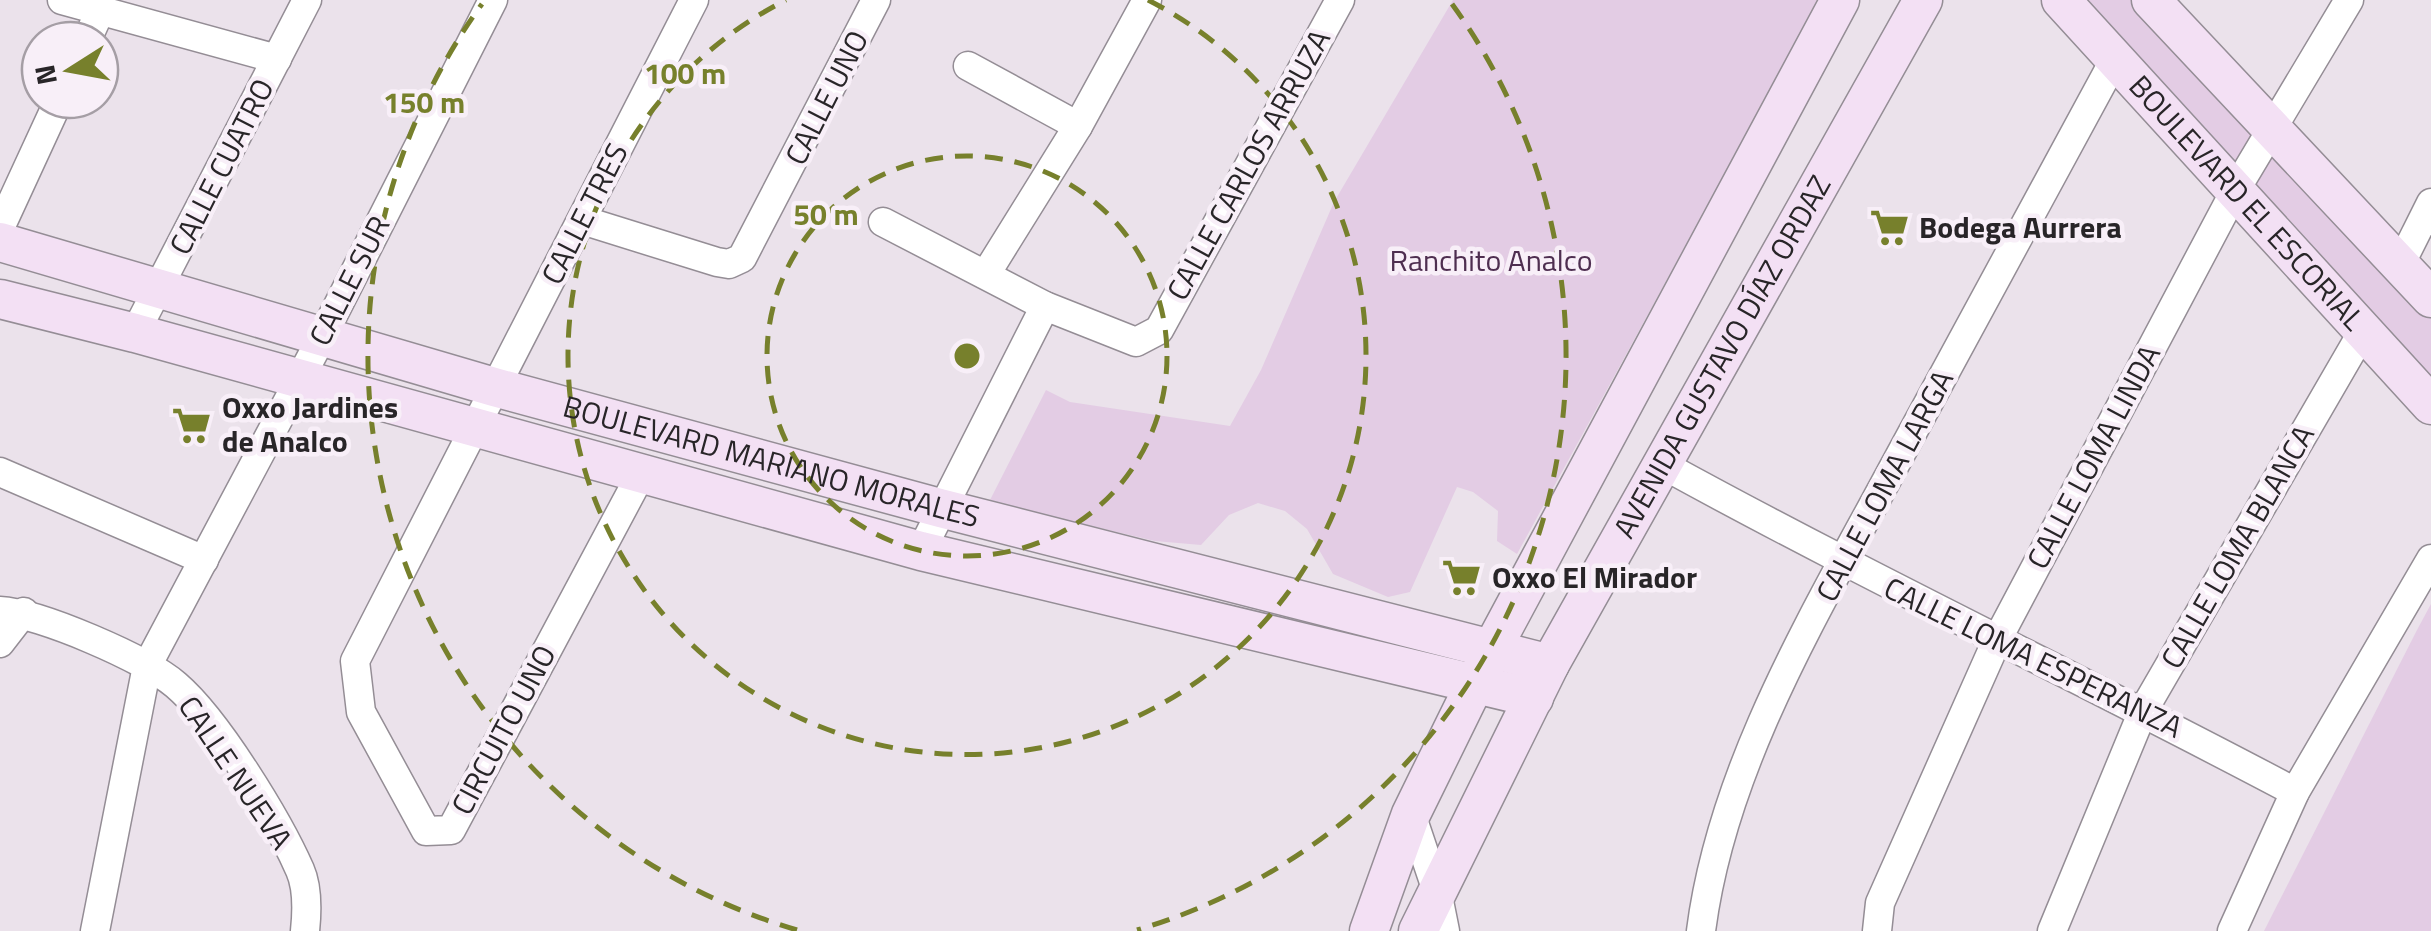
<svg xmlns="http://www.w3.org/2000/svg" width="2431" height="931" viewBox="0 0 2431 931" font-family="'Titillium Web',sans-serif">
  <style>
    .green { fill: #e3cce4 }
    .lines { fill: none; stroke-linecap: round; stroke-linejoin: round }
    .street-casing { stroke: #948d95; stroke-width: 31 }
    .secondary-casing { stroke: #948d95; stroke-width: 41 }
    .street { stroke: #fff; stroke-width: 28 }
    .secondary { stroke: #f3e0f4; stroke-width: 38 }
    .ring { fill: none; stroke: #77802c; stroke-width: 5; stroke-dasharray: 18 12 }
    .labels { text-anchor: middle; stroke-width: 9; stroke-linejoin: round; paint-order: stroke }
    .street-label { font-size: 30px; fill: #282528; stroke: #f8eff8 }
    .poi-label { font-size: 30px; font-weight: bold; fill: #282528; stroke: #f8eff8; text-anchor: start }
    .park-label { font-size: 30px; fill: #4e2e50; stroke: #f8eff8 }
    .centre { fill: #77802c; stroke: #f8eff8; stroke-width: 5 }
    .ring-label { font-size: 30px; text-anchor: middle; font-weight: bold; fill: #77802c; stroke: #f8eff8; stroke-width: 9; stroke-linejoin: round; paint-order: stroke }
  </style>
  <rect width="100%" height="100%" fill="#ebe2eb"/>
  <g class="green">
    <polygon points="1453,0 1820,0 1517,554 1497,541 1498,511 1473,492 1457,487 1410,592 1388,597 1333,574 1307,529 1285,511 1258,503 1229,515 1201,545 1155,541 989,502 1046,390 1070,402 1230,426 1261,370 1334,202"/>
    <polygon points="2066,0 2146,0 2268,132 2236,185"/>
    <polygon points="2273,131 2431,300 2431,404 2239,189"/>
    <polygon points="2431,604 2431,931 2264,931 2417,630"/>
  </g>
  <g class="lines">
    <defs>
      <g id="street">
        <polyline points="62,0 277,59"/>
        <polyline points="87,40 100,11"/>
        <polyline points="968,66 1078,126"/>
        <polyline points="582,220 717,262 729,264 742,258 876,0"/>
        <polyline points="883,222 1045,306 1136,342 1159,330 1340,0"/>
        <polyline points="0,228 59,100"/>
        <polyline points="2400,265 2431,203"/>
        <polyline points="986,274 1078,126 1147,0"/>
        <polyline points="135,333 307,0"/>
        <path d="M1665 466C1873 580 2086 681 2295 792"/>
        <polyline points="0,472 204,560"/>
        <polyline points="640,476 451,830 426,831 361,712 355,661 694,0"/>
        <polyline points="921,551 1045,306"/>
        <path d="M0 611C39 613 146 659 176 685 217 720 278 820 300 870 308 888 307 912 305 931"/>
        <polyline points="0,643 24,612"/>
        <polyline points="1411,814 1437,891 1445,931"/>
        <polyline points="95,931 147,666 322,337 493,0"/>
        <path d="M1701 931C1722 767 1814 616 1891 472 1966 335 2040 197 2115 59"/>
        <polyline points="1877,931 1880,903 1997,640 2236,189 2349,0"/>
        <polyline points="2052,931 2143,711 2362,333"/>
        <polyline points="2232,931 2295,792 2431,559"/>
      </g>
      <g id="secondary">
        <path id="s1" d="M2061 0 2431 405"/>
        <polyline points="2151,0 2431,298"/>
        <path id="s2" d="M0 242 494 387 940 508 1550 664"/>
        <polyline points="0,299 135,333 921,551 1534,698"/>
        <polyline points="1369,931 1411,814 1493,647 1840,0"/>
        <path id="s3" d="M1418 931 1550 664 1923 0"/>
      </g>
    </defs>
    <use href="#street" class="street-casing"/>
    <use href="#secondary" class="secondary-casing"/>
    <use href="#street" class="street"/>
    <use href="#secondary" class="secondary"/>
  </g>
  <g class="ring">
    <circle cx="967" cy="356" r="200"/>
    <path d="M1148 0A399 399 0 1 1 786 0"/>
    <path d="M797 930A599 599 0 0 1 482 4M1452 4A599 599 0 0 1 1137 930"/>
  </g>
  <defs>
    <symbol id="supermarket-bare" viewBox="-9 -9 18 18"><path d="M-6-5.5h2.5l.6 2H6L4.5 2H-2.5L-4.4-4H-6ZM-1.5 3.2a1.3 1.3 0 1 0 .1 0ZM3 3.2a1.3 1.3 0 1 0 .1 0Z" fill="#77802c" stroke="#f8eff8" stroke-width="2.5" paint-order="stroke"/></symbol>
  </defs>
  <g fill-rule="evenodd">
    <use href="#supermarket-bare" x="1862" y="200" width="55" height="55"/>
    <use href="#supermarket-bare" x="164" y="398" width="55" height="55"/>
    <use href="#supermarket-bare" x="1434" y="550" width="55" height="55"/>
  </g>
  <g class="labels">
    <g class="street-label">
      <text transform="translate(827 98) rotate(-63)" y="10">CALLE UNO</text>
      <text transform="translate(1249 165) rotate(-61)" y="10">CALLE CARLOS ARRUZA</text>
      <text transform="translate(222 167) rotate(-63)" y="10">CALLE CUATRO</text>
      <text dy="10" stroke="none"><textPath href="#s1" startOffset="275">BOULEVARD EL ESCORIAL</textPath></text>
      <text transform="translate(585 214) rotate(-63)" y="10">CALLE TRES</text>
      <text transform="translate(350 281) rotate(-63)" y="10">CALLE SUR</text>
      <text dy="10" stroke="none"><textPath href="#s3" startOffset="650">AVENIDA GUSTAVO DÍAZ ORDAZ</textPath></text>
      <text transform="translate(2094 457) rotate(-62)" y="10">CALLE LOMA LINDA</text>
      <text dy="10" stroke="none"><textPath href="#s2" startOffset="802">BOULEVARD MARIANO MORALES</textPath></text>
      <text transform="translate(1885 486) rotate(-62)" y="10">CALLE LOMA LARGA</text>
      <text transform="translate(2238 547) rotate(-60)" y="10">CALLE LOMA BLANCA</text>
      <text transform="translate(2033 658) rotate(26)" y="10">CALLE LOMA ESPERANZA</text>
      <text transform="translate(504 730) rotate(-62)" y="10">CIRCUITO UNO</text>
      <text transform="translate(235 773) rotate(56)" y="10">CALLE NUEVA</text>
    </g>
    <g class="poi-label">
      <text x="1919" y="238">Bodega Aurrera</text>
      <text x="222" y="418">Oxxo Jardines<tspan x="222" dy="34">de Analco</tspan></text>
      <text x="1492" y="588">Oxxo El Mirador</text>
    </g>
    <g class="park-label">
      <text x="1491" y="271">Ranchito Analco</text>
    </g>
  </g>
  <circle cx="967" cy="356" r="15" class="centre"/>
  <g class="ring-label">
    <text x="685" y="84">100 m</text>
    <text x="424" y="113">150 m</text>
    <text x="826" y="225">50 m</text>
  </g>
  <g transform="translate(70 70) rotate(259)"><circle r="48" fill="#f8eff8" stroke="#a59ea5" stroke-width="2.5"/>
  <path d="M0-8L18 38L0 25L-18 38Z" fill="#77802c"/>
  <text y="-15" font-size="28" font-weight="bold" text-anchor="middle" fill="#282528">N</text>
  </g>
</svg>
